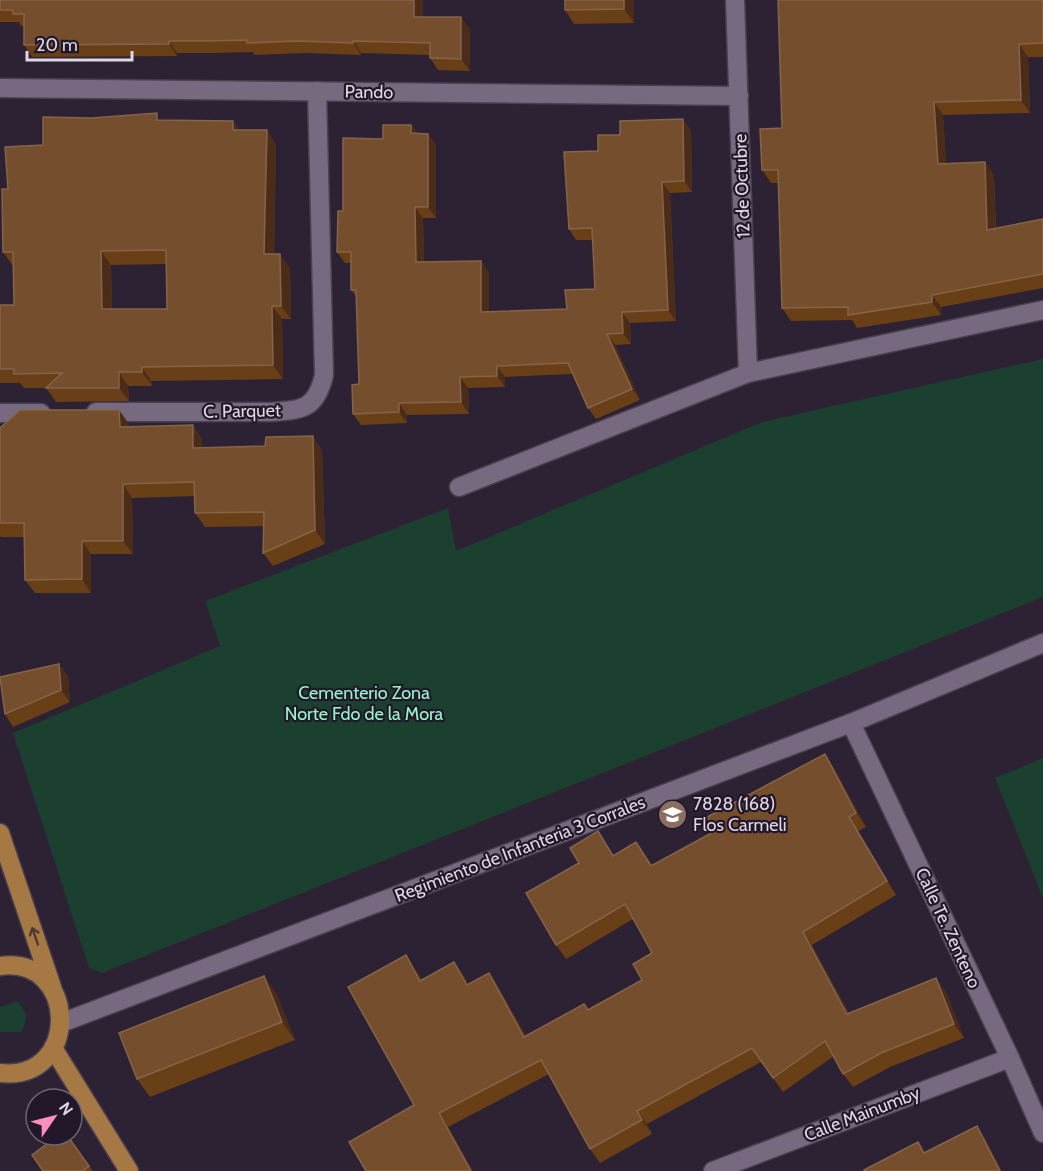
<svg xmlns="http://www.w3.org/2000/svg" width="1043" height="1171" viewBox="0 0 1043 1171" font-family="Cabin,sans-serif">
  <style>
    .green { fill: #1b4030 }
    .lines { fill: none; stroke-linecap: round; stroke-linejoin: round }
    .minor-casing { stroke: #4a404f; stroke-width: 21 }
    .major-casing { stroke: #4a404f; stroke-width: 21 }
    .minor { stroke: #776a80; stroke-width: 18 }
    .major { stroke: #a67844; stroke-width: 18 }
    .wall { fill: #683f16; fill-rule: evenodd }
    .shaded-wall { fill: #4b2c19 }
    .building { fill: #754f2d; stroke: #856449; stroke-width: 1.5; fill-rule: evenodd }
    .oneway { stroke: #513a33 }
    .labels { text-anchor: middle; stroke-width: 4.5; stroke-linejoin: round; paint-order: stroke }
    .street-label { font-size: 18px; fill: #dfd8e4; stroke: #23182a }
    .park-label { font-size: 18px; fill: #94f6c9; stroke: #23182a }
    .poi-label { font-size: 18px; fill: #dfd8e4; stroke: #23182a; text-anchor: start }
  </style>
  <rect width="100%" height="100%" fill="#2d2134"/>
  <g class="green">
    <polygon points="1043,359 1043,597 102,973 89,968 13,733 220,646 205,601 448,508 456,551 762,422"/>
    <polygon points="1043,758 1043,898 995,778"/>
    <path d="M17 1001C27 1012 29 1018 21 1032H0V1007Z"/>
  </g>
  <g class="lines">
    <defs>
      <g id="minor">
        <polyline points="735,0 748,373"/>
        <polyline points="0,88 739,96"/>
        <path d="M96 412H271C303 410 316 409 324 375L317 91"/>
        <polyline points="0,413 41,413"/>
        <polyline points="459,487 748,373 1043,310"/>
        <polyline points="851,723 1010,1058 1043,1133"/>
        <polyline points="61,1023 851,723 1043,643"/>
        <polyline points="713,1171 1010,1058"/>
      </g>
      <g id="major">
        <polyline points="0,833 52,987"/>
        <path d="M0 966C78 955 82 1082 0 1073"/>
        <polyline points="53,1048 129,1171"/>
      </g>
    </defs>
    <use href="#minor" class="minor-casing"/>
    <use href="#major" class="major-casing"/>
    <use href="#minor" class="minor"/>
    <use href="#major" class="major"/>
  </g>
  <g class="wall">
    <polygon points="0,0 423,0 423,17 470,29 470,71 438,70 430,58 430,55 361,53 361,55 305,53 255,55 253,52 214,53 177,53 177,56 32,57 24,45 24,26 21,26 19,22 0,22"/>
    <polygon points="558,0 634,0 634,23 574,24 565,10 565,0"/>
    <polygon points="1043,0 1043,57 1028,57 1030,113 943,115 946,163 985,162 994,175 996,228 1043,219 1043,288 941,307 941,315 857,328 852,320 791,321 782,308 779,183 771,183 762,170 782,128"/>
    <path d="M161 120 240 130 276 144 274 254 290 268 291 319H282L283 379 151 381 152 386H128L129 401 56 402 46 388H24L20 383H0V305H14L13 266 3 252 8 189 43 145ZM166 264 167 309H112L111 265Z"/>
    <polygon points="411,125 417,133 428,134 436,145 436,218 423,218 424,262 481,261 489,273 489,312 567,309 595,289 593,240 576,240 569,229 598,151 620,135 691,130 692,192 670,193 676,321 630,323 631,344 615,345 640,400 596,419 588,408 573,374 505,377 505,387 468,388 469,414 407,415 407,423 361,425 353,414 359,384 357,297 351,290 351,263 345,263 337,252 343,211 383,139"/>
    <polygon points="129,424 129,427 193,425 202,439 202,447 322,450 325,544 273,566 263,553 264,526 205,527 195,513 195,496 132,498 133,554 91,554 91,593 35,593 25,580 24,537 1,537 0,536 0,428"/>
    <polygon points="59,664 68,677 70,702 13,727 5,714"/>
    <polygon points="834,768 866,827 858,831 896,895 812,945 849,1013 946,992 964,1038 890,1067 853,1087 843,1074 834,1056 783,1092 761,1062 647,1124 652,1134 600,1163 590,1149 549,1074 448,1127 473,1171 366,1171 414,1105 406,955 422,980 464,976 468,984 489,973 498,987 526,1036 584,1004 588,1009 642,980 652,953 633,919 566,959 556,945 579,863 598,831 614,856 636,842 652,865"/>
    <polygon points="276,993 295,1040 150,1097 137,1079"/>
    <polygon points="67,1135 93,1171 43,1171"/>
  </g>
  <g class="shaded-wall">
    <polygon points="414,0 423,0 423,29 414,17"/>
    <polygon points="624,0 634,0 634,23 624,9"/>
    <polygon points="461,17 470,29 470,71 461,59"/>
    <polygon points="169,41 177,53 177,56 169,44"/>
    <polygon points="353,41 361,53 361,55 353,43"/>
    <polygon points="1019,44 1028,57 1030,113 1021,100"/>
    <polygon points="934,102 943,115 947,177 938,164"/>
    <polygon points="683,119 691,130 692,192 684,181"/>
    <polygon points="233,121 243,135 233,130"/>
    <polygon points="411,125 419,136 411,133"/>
    <polygon points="267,130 276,144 274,268 264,254"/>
    <polygon points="428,134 436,145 436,218 428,207"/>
    <polygon points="985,162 994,175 996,243 987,230"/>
    <polygon points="662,182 670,193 676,321 668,310"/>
    <polygon points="415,207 423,218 424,273 416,262"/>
    <polygon points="101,251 111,265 112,323 102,309"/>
    <polygon points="280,254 290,268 291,319 281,306"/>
    <polygon points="481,261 489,273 489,323 481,312"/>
    <polygon points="932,295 941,307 941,315 932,302"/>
    <polygon points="272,306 282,319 283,379 273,365"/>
    <polygon points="622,312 630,323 631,344 623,333"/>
    <polygon points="607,334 615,345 640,400 632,389"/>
    <polygon points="497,366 505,377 505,387 497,376"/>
    <polygon points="142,367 151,381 152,386 142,372"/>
    <polygon points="119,372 128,386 129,401 119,388"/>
    <polygon points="460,377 468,388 469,414 461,402"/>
    <polygon points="399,403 407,415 407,423 399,412"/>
    <polygon points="119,410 129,424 129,441 120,427"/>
    <polygon points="193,425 202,439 203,461 193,448"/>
    <polygon points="313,436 322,450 325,544 315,530"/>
    <polygon points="123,484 132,498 133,554 123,541"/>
    <polygon points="82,541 91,554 91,593 82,579"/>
    <polygon points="59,664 68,677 70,702 61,690"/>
    <polygon points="825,754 834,768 866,827 856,813"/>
    <polygon points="849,817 858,831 896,895 887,881"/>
    <polygon points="803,932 812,945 857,1028 847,1014"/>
    <polygon points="406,955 415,969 430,995 420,981"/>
    <polygon points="454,962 464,976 476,999 467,985"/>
    <polygon points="489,973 498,987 534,1051 524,1037"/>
    <polygon points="264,976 276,993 295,1040 282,1022"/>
    <polygon points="936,978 946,992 964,1038 954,1024"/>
    <polygon points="637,1111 647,1124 652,1134 642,1120"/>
    <polygon points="439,1113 448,1127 473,1171 471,1171"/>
    <polygon points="977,1126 985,1138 1002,1171 1000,1171"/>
  </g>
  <g class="building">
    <polygon points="0,0 414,0 414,17 461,17 461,59 430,58 430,43 353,41 353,43 297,41 247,43 247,40 206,41 169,41 169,44 24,45 24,14 13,14 13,10 0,10"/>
    <polygon points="565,0 624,0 624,9 565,10"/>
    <polygon points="778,0 1043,0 1043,43 1019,44 1021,100 934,102 938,164 985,162 987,230 1043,219 1043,274 932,295 932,302 848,315 848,307 782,308 778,170 762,170 760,129 782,128"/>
    <path d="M157 113V120L233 121V130H267L264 254H280L281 306H272L273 365 142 367V372H119V388H46L62 373 14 374V369H0V305H14L13 252H3L2 189H8L5 147 43 145V117L92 118ZM166 250 167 309H102L101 251Z"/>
    <polygon points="683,119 684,181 662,182 668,310 622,312 623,333 607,334 632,389 588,408 568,363 497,366 497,376 460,377 461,402 399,403 399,412 353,414 352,385 359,384 356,290 351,290 351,252 337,252 338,211 343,211 343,138 383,139 383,125 411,125 411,133 428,134 428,207 415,207 416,262 481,261 481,312 567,309 565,290 595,289 592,228 569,229 564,152 598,151 598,135 620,135 620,121"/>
    <polygon points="20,410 119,410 120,427 193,425 193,448 265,446 266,437 313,436 315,530 263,553 264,512 195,513 194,482 123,484 123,541 82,541 82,579 25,580 24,523 0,523 0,428"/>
    <polygon points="59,664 61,690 5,714 0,677"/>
    <polygon points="825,754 856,813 849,817 887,881 803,932 847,1014 936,978 954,1024 881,1053 843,1074 825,1041 773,1078 752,1048 637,1111 642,1120 590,1149 541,1060 439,1113 471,1171 366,1171 349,1142 414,1105 348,987 406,955 420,981 454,962 467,985 489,973 524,1037 584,1004 588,1010 642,980 633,964 652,953 625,904 556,945 526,893 579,863 570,848 598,831 613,856 636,842 651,866 715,831 707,817"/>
    <polygon points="264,976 282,1022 137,1079 119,1033"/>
    <polygon points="977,1126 1000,1171 865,1171 864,1170 918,1142 924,1153"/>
    <polygon points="59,1135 67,1135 89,1166 83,1171 43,1171 32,1155"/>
  </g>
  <defs><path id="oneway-shaft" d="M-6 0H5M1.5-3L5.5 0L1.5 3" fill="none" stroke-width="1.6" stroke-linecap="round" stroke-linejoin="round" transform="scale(1.5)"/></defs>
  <use class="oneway" href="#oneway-shaft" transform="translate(35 936) rotate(-109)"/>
  <defs>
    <symbol id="school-disc" viewBox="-11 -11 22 22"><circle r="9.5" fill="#8d6e63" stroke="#23182a"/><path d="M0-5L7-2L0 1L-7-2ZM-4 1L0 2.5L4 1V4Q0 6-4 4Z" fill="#fff"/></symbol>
  </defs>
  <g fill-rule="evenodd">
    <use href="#school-disc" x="656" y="798" width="33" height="33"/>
  </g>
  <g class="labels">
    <g class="street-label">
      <text transform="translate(369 92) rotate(1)" y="6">Pando</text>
      <text transform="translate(742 186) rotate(-92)" y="6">12 de Octubre</text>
      <text transform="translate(242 411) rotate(-1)" y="6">C. Parquet</text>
      <text transform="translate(520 849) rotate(-21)" y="6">Regimiento de Infanteria 3 Corrales</text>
      <text transform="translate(948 928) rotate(65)" y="6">Calle Te. Zenteno</text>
      <text transform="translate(862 1114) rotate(-21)" y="6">Calle Mainumby</text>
    </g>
    <g class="park-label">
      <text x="364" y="699">Cementerio Zona<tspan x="364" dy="21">Norte Fdo de la Mora</tspan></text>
    </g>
    <g class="poi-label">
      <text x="693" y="810">7828 (168)<tspan x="693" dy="21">Flos Carmeli</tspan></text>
    </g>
  </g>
  <g transform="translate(54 1117) rotate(55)"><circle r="28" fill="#23182a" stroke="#6e6574" stroke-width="1.5"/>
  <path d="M0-4.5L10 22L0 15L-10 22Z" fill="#fd8ebf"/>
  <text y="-9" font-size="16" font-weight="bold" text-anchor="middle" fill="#dfd8e4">N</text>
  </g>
  <path d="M27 51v9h105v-9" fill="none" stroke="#dfd8e4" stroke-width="3"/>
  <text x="36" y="51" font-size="18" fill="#dfd8e4" stroke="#23182a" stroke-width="4.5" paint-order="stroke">20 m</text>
</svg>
